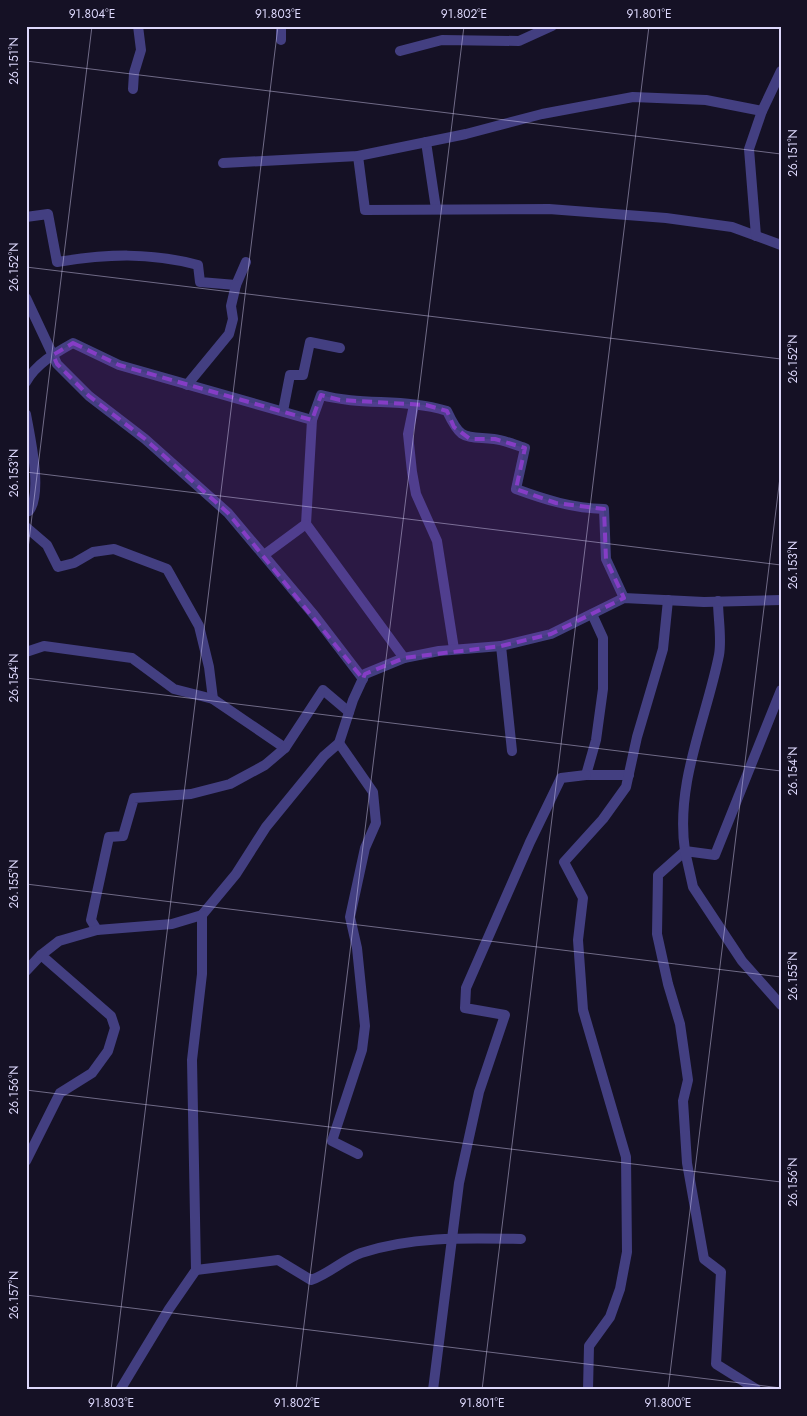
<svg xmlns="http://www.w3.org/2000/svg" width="807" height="1416" viewBox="0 0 807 1416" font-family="Jost,sans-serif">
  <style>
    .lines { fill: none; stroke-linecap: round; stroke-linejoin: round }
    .street { stroke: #433f81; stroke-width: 10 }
    .marked { fill: #853dc5; fill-opacity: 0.2; stroke: #853dc5; stroke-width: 4; stroke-dasharray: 10 6; stroke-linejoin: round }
    .ticks { fill: none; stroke: #ddd8fc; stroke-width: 1; stroke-opacity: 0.45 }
    .neatline { fill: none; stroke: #ddd8fc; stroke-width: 2 }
    .ticks-label { font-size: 12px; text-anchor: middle; fill: #ddd8fc }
  </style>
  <rect width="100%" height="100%" fill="#151125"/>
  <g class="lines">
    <g class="street">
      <polyline points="281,40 281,26"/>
      <polyline points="400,51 442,40 519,41 552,26"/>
      <polyline points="133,89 134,73 141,50 138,26"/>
      <polyline points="426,142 436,209"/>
      <polyline points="358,156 365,210 549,209 666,218 732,227 781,245"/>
      <polyline points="223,163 358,156 466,134 542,114 633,97 706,100 762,111"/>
      <path d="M26 217 48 214 57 262C108 254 148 252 198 265L200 282 236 285 246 262"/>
      <polyline points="756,236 749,149 762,111 781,71"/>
      <polyline points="26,298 57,364 89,396 145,439 228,513 314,615 363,679"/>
      <path d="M26 382C36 364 55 353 73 343L119 365 312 420 306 524 404 658"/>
      <polyline points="187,385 229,334 233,319 231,306 236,285"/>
      <polyline points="414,405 408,434 412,472 416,494 437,541 454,649"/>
      <polyline points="283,411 290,375 303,375 310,342 340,348"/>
      <path d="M26 414C30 437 43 493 29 511L26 512"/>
      <path d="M312 420 321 395C362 406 406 398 447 411 461 441 464 436 494 439 504 440 515 445 525 448L516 489C546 500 572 508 604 509L606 559 624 598"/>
      <polyline points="26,527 47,545 58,567 74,563 93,552 114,549 167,569 199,626 209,667 213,699"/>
      <polyline points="264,555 306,524"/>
      <path d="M718 601C718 618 722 639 719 655 706 720 675 783 685 851L658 875 657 934 668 984 680 1024 688 1080 683 1101 687 1163 704 1259 721 1272 716 1364 756 1389"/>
      <polyline points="592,614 603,638 603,689 596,740 586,775 629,775"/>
      <polyline points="501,646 512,751"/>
      <polyline points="26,652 44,646 132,658 174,689 213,699 285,748"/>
      <polyline points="781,690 715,855 685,851 693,887 742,961 781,1005"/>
      <polyline points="339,743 373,792 376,823 365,848 350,917 357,948 365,1026 362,1050 332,1141 358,1154"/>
      <polyline points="97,930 91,920 109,837 123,836 134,798 191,794 230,784 265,765 285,748 323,690 349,712"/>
      <polyline points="26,971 41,955"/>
      <polyline points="26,1161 60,1093 92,1073 108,1051 115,1028 111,1016 41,955 59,941 97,930 172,924 202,915 236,874 266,827 324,756 339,743 353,700 365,674 404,658 439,651 501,646 551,634 624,598 704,602 781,600"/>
      <path d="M196 1270 278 1260 311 1280C329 1274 344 1259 361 1253 413 1236 467 1238 521 1239"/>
      <polyline points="120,1390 169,1309 196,1270 192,1060 202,974 202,915"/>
      <polyline points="433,1390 459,1183 479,1092 505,1015 465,1008 466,988 530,842 561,778 586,775"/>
      <polyline points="588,1390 589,1346 610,1317 620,1289 627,1252 626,1157 583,1010 578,940 583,898 564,862 603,819 626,787 637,737 663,649 668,600"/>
    </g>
  </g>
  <path class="marked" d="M73 343 119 365 312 420 321 395 340 400 426 405 447 411 454 427 470 439H495L525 448 516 489 556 503 604 509 606 559 624 598 551 634 501 646 404 658 365 674 363 679 228 513 145 439 89 396 57 364 53 355Z"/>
  <path class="ticks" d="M26 61 781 154M26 267 781 359M26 472 781 565M26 565 92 26M26 678 781 771M26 884 781 977M26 1090 781 1182M26 1295 781 1388M111 1390 278 26M296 1390 464 26M482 1390 649 26M668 1390 781 469"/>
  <rect width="807" height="1416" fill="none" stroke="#151125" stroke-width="55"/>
  <rect x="28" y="28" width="752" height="1360" class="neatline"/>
  <g class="ticks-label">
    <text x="92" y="18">91.804°E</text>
    <text x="278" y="18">91.803°E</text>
    <text x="464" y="18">91.802°E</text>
    <text x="649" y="18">91.801°E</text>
    <text transform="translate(14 61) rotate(-90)" y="4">26.151°N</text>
    <text transform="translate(793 153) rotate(-90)" y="4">26.151°N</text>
    <text transform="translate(14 267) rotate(-90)" y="4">26.152°N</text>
    <text transform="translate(793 359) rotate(-90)" y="4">26.152°N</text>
    <text transform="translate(14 473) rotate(-90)" y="4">26.153°N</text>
    <text transform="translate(793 565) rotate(-90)" y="4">26.153°N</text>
    <text transform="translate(14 678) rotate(-90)" y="4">26.154°N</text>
    <text transform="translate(793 771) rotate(-90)" y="4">26.154°N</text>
    <text transform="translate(14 884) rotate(-90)" y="4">26.155°N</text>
    <text transform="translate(793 976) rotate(-90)" y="4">26.155°N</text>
    <text transform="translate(14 1090) rotate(-90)" y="4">26.156°N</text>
    <text transform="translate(793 1182) rotate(-90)" y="4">26.156°N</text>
    <text transform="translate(14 1295) rotate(-90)" y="4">26.157°N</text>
    <text x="111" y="1407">91.803°E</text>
    <text x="297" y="1407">91.802°E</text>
    <text x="482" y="1407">91.801°E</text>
    <text x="668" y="1407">91.800°E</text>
  </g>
</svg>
